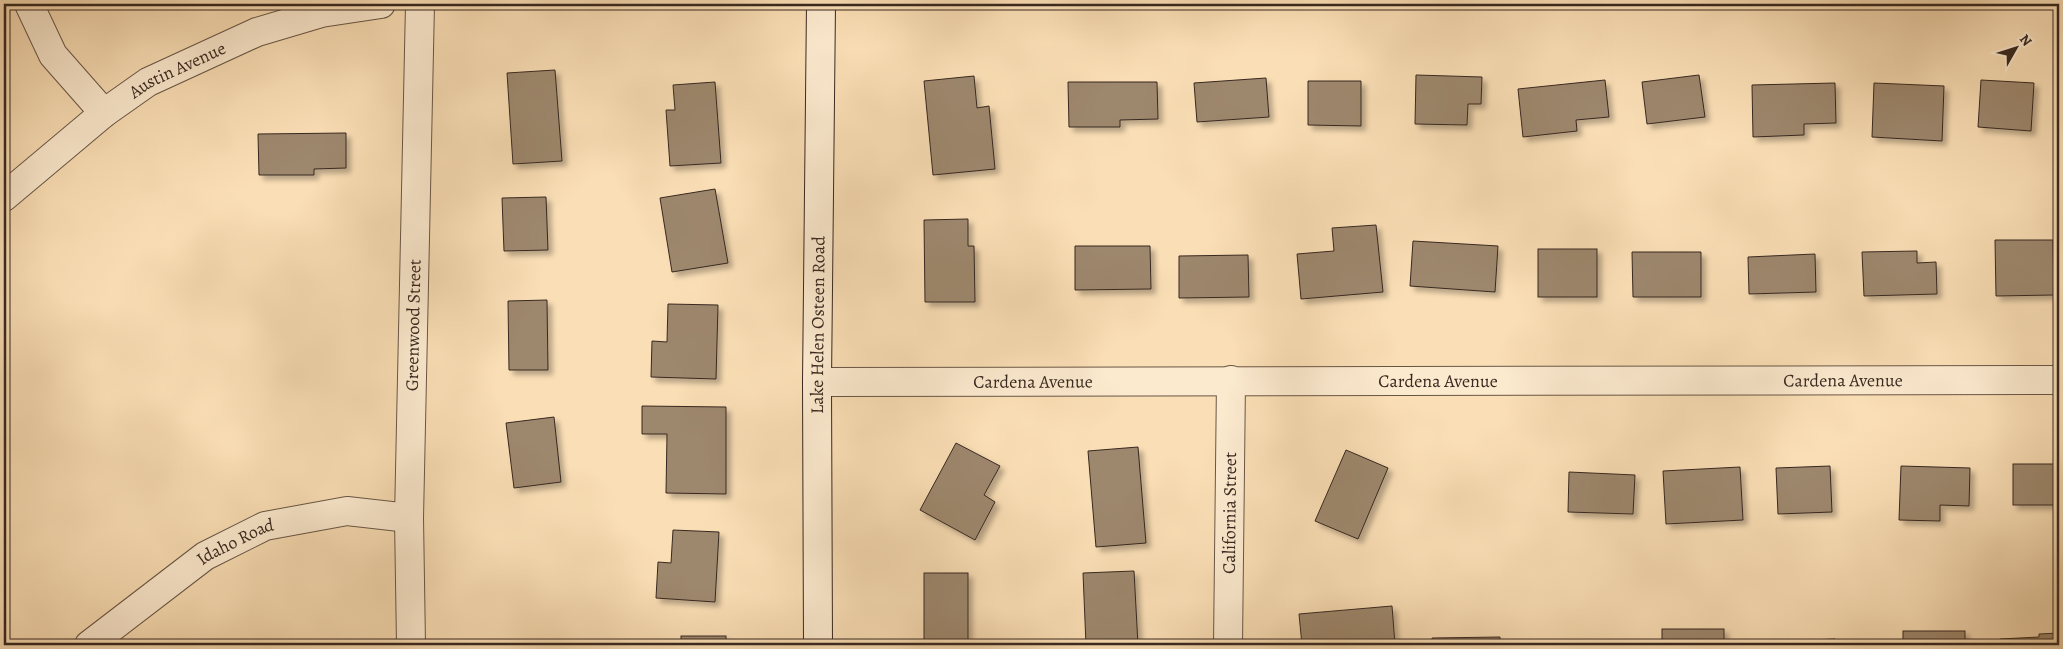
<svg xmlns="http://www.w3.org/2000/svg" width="2063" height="649" viewBox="0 0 2063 649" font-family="Alegreya,serif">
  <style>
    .building { fill: #9d876d; stroke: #382820; filter: url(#shadow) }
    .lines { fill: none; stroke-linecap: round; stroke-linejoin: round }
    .street-casing { stroke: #685645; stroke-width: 30 }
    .secondary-casing { stroke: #382820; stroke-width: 30 }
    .street { stroke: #fceacf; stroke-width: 28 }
    .secondary { stroke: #fceacf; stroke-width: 28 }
    .labels { text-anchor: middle; stroke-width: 4.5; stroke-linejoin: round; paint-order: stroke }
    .street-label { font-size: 18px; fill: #382820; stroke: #fceacf }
  </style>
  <defs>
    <filter id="shadow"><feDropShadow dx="4.5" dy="4.5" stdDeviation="2.5" flood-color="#0004"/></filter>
  </defs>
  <rect width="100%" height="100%" fill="#fadeb5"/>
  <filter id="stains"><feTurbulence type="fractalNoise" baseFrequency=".004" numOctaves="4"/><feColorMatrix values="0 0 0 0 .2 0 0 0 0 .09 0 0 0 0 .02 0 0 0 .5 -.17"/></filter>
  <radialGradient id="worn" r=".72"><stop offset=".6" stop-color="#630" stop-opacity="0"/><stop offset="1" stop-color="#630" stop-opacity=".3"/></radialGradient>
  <g class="building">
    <polygon points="555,70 562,161 513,164 507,73"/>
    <polygon points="1416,75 1482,77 1481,104 1468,104 1467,125 1415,124"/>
    <polygon points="1699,75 1705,117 1647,124 1642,82"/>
    <polygon points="974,76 977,108 989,106 995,169 933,175 924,81"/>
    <polygon points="1266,78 1269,117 1197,122 1194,83"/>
    <polygon points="1605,80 1609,117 1576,120 1577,131 1523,137 1518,89"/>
    <polygon points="1981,80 2034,83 2031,131 1978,127"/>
    <polygon points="1308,81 1361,81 1361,126 1308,125"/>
    <polygon points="715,82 721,163 670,166 666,110 675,110 673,85"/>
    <polygon points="1068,82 1157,82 1158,119 1120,120 1120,127 1069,127"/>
    <polygon points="1835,83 1836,123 1804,124 1804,135 1753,137 1752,85"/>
    <polygon points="1874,83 1944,86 1942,141 1872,137"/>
    <polygon points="346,133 346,168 314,169 314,175 259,175 258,134"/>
    <polygon points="715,189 728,263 672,272 660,198"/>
    <polygon points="546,197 548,250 504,251 502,198"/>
    <polygon points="968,219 968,246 974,246 975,302 925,302 924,220"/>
    <polygon points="1376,225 1383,292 1301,299 1297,254 1334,251 1332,228"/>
    <polygon points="1995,240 2053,240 2054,295 1996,296"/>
    <polygon points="1413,241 1498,246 1495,292 1410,286"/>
    <polygon points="1075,246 1150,246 1151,289 1075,290"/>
    <rect x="1538" y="249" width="59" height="48"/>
    <polygon points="1917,251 1917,263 1936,262 1937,294 1864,296 1862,252"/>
    <polygon points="1632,252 1701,252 1701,297 1633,297"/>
    <polygon points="1815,254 1816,292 1749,294 1748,257"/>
    <polygon points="1248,255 1249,297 1179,298 1179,256"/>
    <polygon points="547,300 548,370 509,370 508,301"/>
    <polygon points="668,304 718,305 716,379 651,377 652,341 667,342"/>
    <polygon points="642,406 726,407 726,494 666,493 667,434 642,434"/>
    <polygon points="554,417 561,482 514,488 506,423"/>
    <polygon points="956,443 1000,466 984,495 995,502 975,540 920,510"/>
    <polygon points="1138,447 1146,543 1096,547 1088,451"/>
    <polygon points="1346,450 1388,468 1358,539 1315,521"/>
    <rect x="2013" y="464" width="46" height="41"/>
    <polygon points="1830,466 1832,512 1778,514 1776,468"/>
    <polygon points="1901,466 1970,468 1969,506 1940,505 1940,521 1899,520"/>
    <polygon points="1740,467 1743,520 1666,524 1663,471"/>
    <polygon points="1569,472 1635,475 1633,514 1568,512"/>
    <polygon points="673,530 719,532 715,602 656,598 658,562 671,563"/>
    <polygon points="1134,571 1138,645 1086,645 1083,573"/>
    <rect x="924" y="573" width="44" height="72"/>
    <polygon points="1392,606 1395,645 1302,645 1299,614"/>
    <rect x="1662" y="629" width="62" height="16"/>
    <rect x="1903" y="631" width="62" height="14"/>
    <polygon points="2059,633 2059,645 2000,645 2000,639 2039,637 2039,634"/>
    <rect x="681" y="636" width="45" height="9"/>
    <polygon points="1500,637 1500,645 1432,645 1432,638"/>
    <polygon points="1835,639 1835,645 1768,645 1768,642"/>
  </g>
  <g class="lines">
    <defs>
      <g id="street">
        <polyline points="29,4 53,55 104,113"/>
        <path id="s1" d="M4 197 104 113 148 82 257 32 321 13 381 4"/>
        <path id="s2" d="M817 382 2059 380"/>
        <path id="s3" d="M89 645 205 556 265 526 347 511 409 518"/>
        <path id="s4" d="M411 645 409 518 420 4"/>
        <path id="s5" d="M1228 645 1231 380"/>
      </g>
      <g id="secondary">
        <path id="s6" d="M818 645 817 382 821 4"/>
      </g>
    </defs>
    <use href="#street" class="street-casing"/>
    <use href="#secondary" class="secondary-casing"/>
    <use href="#street" class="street"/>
    <use href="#secondary" class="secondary"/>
  </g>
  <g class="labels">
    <g class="street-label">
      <text dy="6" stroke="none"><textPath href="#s1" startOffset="216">Austin Avenue</textPath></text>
      <text dy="6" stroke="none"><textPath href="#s4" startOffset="320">Greenwood Street</textPath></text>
      <text dy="6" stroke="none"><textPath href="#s6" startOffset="320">Lake Helen Osteen Road</textPath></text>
      <text dy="6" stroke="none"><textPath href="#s2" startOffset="621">Cardena Avenue</textPath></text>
      <text dy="6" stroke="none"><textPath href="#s2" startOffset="1026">Cardena Avenue</textPath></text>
      <text dy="6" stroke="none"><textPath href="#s2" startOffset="216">Cardena Avenue</textPath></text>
      <text dy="6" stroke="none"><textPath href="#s5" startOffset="132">California Street</textPath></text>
      <text dy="6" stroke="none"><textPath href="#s3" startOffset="180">Idaho Road</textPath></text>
    </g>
  </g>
  <rect width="2063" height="649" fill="none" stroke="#fadeb5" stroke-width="20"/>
  <rect x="5" y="5" width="2053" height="639" fill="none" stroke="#382820" stroke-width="2.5"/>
  <rect x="10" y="10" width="2043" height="629" fill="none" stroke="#382820"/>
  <g transform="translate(2016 48) rotate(51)" stroke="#fceacf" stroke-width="4" paint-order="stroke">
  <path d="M0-4L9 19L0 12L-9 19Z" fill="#382820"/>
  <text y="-8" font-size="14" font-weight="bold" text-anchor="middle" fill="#382820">N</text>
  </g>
  <rect width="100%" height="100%" filter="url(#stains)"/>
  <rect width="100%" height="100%" fill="url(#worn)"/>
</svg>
